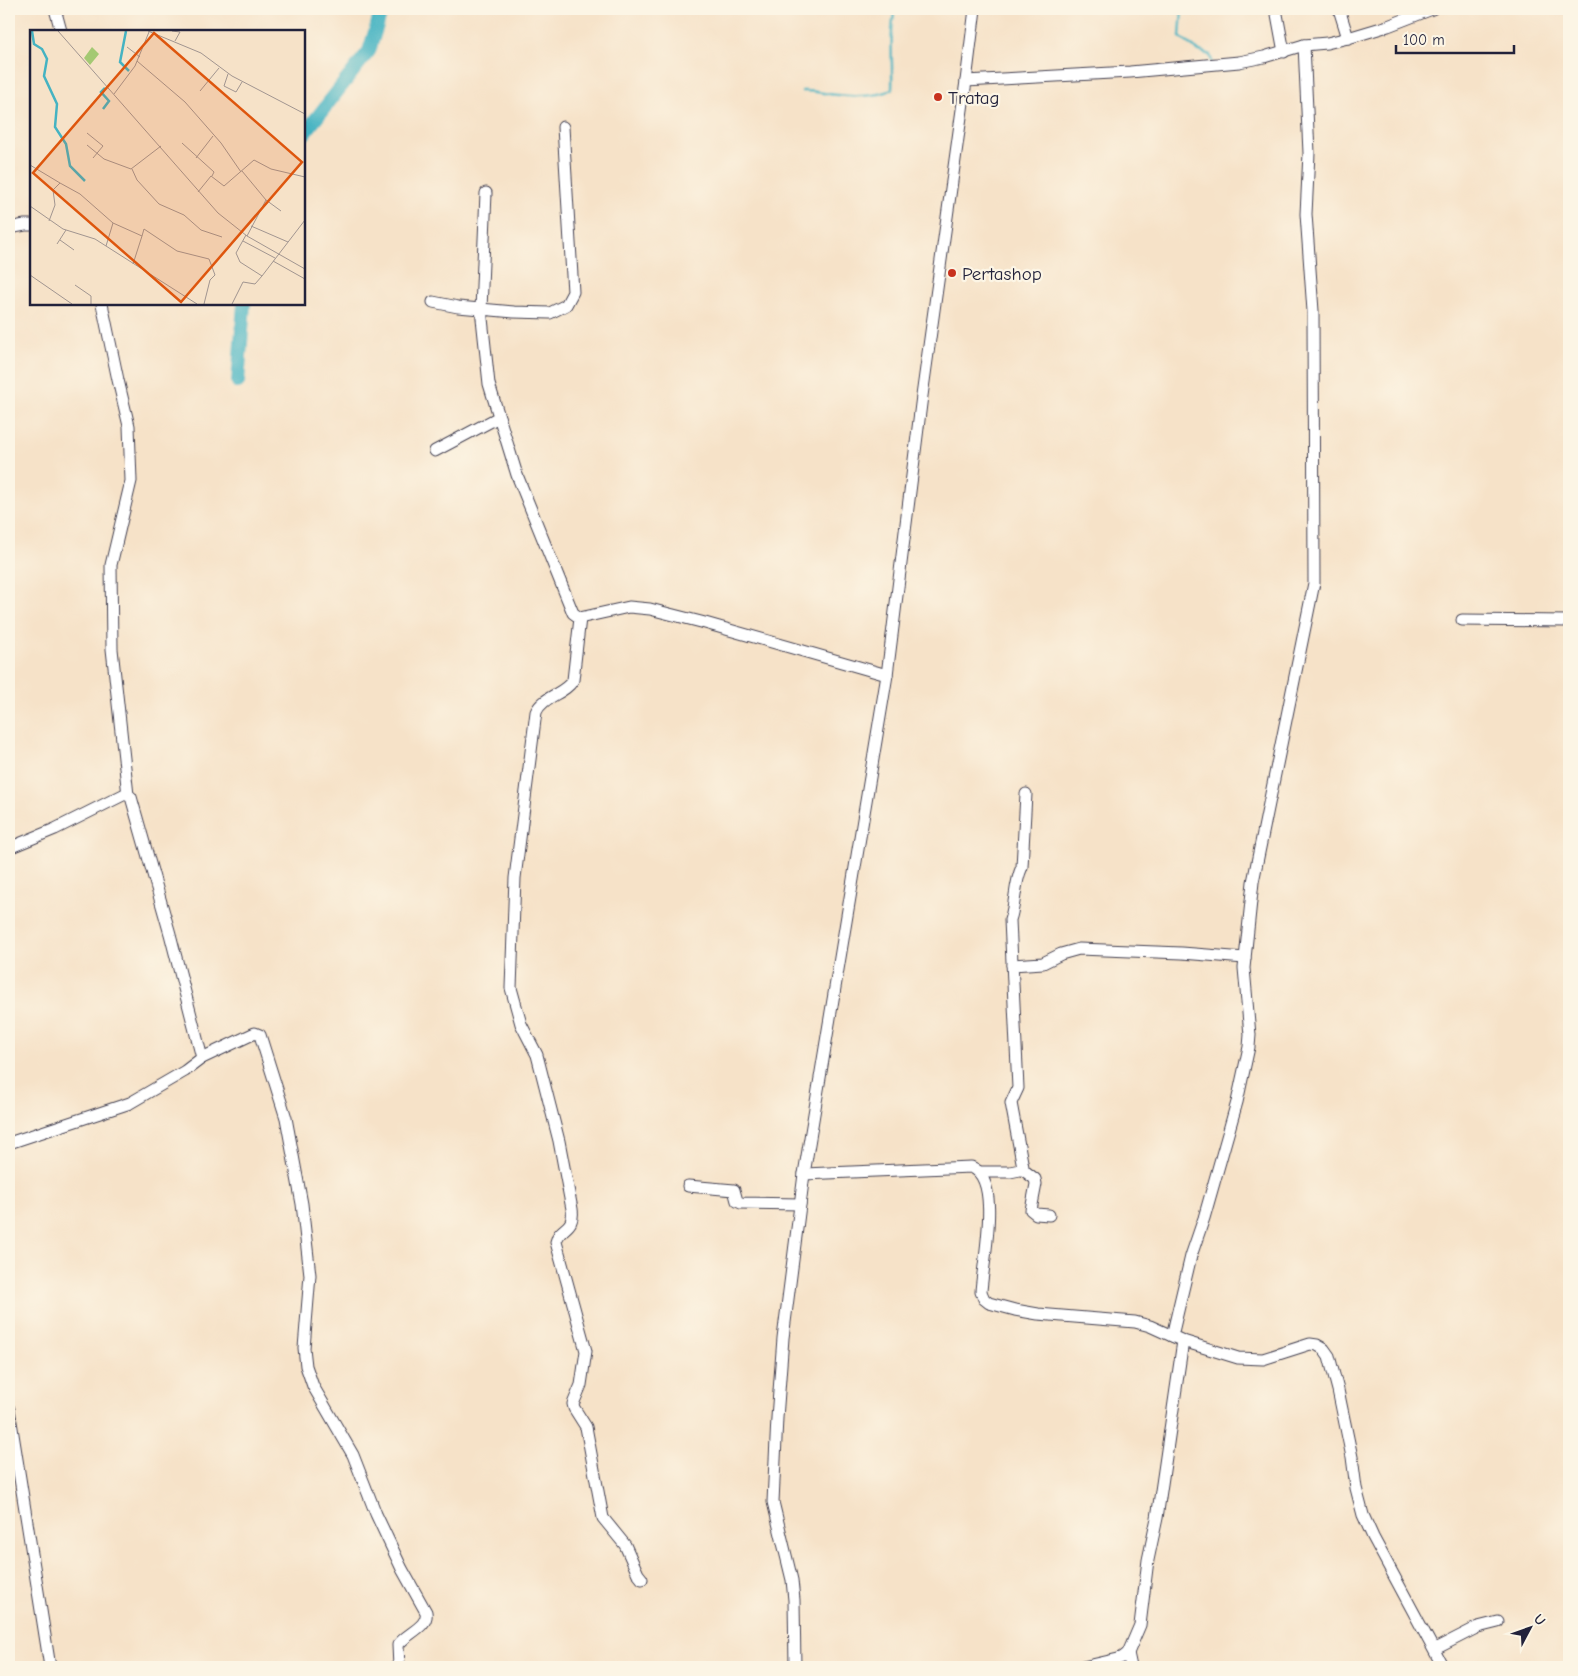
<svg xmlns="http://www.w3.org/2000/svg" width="1578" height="1676" viewBox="0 0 1578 1676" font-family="'Comic Neue',sans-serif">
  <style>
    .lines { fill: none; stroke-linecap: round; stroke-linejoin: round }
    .stream { stroke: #45b3c2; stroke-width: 2.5 }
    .river { stroke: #45b3c2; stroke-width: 14 }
    .minor-casing { stroke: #423f50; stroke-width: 13 }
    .minor { stroke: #fff; stroke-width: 11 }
    .poi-dot { fill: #c8321e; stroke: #fcf5e5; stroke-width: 2 }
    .labels { text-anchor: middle; stroke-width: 4.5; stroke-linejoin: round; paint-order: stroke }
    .poi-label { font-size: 19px; fill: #22223b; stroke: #fcf5e5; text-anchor: start }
    .inset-river { fill: none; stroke: #45b3c2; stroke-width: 2.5 }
    .inset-road { fill: none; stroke: #a19590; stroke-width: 1 }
    .view { fill: #de560e; fill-opacity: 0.15; stroke: #de560e; stroke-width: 2.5 }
    .inset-edge { fill: none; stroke: #22223b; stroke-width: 2.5 }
  </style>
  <rect width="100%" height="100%" fill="#fcf5e5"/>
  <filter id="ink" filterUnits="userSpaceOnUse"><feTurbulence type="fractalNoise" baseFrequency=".02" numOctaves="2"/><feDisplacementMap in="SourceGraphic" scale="10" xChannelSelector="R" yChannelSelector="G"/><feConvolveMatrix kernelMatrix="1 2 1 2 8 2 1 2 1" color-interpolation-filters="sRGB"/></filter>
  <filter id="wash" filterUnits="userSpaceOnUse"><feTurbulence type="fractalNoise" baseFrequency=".0096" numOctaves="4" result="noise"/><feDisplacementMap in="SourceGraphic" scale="20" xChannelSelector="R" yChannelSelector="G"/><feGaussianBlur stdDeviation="1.12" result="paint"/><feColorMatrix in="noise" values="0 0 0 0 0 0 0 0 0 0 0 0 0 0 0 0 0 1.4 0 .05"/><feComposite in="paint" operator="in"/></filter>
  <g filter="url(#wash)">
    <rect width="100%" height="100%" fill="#f6e2c8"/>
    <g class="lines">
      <g class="stream">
        <polyline points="1182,9 1180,37 1197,50 1210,55 1212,62"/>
        <path d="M802 91C814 90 825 94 838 95 852 97 881 97 892 89 893 62 889 35 895 9"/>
      </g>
      <g class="river">
        <polyline points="304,134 369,51 382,9"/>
        <polyline points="238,382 244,304"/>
      </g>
    </g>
  </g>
  <g filter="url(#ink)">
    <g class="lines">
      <defs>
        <g id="minor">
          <polyline points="55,9 61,31"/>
          <polyline points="1276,9 1284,52"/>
          <polyline points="1339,9 1348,38"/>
          <polyline points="966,81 1130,72 1239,62 1264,57 1304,45 1327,43 1348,38 1388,26 1432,9"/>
          <polyline points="486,193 481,309 489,384 517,475 573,613 580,618 584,617 629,607 650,609 705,623 887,675"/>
          <polyline points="9,228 25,225 31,225"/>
          <polyline points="433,302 458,307 514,312 550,313 566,305 573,292 563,127"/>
          <polyline points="102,304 118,380 129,426 131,481 111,565 112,649 128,795"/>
          <polyline points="435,451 499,417"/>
          <path d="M580 618 573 680C565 694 543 696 536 712L515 878 511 988 521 1024 537 1055 559 1141 572 1209C575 1231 559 1226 556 1242L586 1351 581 1385 573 1404 574 1408 586 1427 603 1518 625 1545 638 1574 642 1579"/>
          <polyline points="1462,620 1569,621"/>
          <polyline points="9,848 55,829 125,794 131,797 170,934 202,1058 185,1071 130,1103 9,1143"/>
          <polyline points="1012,965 1043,963 1061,954 1079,949 1182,953 1245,958"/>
          <path d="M202 1058 255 1033 260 1035 286 1118 302 1204 310 1275 304 1348 306 1366 313 1386 353 1455 376 1514 402 1569 426 1612C429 1627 406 1633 398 1645L399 1667"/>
          <polyline points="1022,1169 1035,1179 1036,1184 1031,1210 1036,1214 1049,1215"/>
          <path d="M979 1172H1010L1020 1170 1023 1167 1011 1103 1018 1088 1010 920C1016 903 1014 883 1022 867L1026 794"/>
          <path d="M804 1174 971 1167C1003 1178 982 1266 981 1292L984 1299 989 1303 1015 1310 1038 1314 1135 1322 1150 1326 1183 1341 1238 1358 1263 1359 1310 1344 1317 1345 1324 1349 1329 1356 1338 1390 1352 1457 1356 1488 1363 1515 1373 1537 1443 1667"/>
          <polyline points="688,1186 734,1190 737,1201 741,1203 800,1204"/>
          <polyline points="1172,1336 1191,1256 1204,1218 1237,1102 1249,1047 1250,1035 1244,968 1253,882 1314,583 1313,311 1306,214 1309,153 1304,45"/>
          <polyline points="9,1409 50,1667"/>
          <polyline points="1435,1649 1478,1627 1498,1622"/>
          <polyline points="1128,1653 1131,1667"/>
          <polyline points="795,1667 794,1600 792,1580 773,1502 777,1418 783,1338 804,1174 887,675 922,396 966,81 975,9"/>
          <polyline points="1083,1667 1118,1659 1123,1657 1128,1653 1140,1625 1148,1560 1157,1518 1183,1341"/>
        </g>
      </defs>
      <use href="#minor" class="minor-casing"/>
      <use href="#minor" class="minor"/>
    </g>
  </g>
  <g class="poi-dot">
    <circle cx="938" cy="97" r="5"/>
    <circle cx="952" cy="273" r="5"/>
  </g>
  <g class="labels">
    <g class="poi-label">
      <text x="948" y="104">Tratag</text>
      <text x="962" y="280">Pertashop</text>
    </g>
  </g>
  <g transform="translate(30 30)">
    <rect width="275" height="275" fill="#f6e2c8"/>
    <path d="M62 17 69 24 60 35 54 28Z" fill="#a4c973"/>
    <path class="inset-river" d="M2 1 4 14 12 19 17 29 14 46 27 74 25 97 36 114 40 136 55 151M96 1 90 32 99 41M73 79 79 71 71 62 75 58"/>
    <path class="inset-road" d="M28 1 188 183 217 206 275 239M118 1 171 23 202 46 275 84M142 1 150 2 145 11M97 17 110 27M107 31 155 72 191 113 211 142M198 44 194 56 206 62 212 52M170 61 189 38M84 64 105 36 119 2M57 103 73 116 63 128M152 113 184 142 182 146M57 115 74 129 101 139 131 116M166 128 183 106M0 135 30 153 23 160 25 175 19 191M102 139 107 150 129 174 154 185 171 200 192 207M212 141 236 170 217 206M30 153 50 164 83 193M168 162 181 146 194 156 224 130 241 139 275 147M236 170 251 181M0 176 33 199 65 209 167 274M221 196 258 212M216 205 206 223 210 232 232 246 275 190M112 206 114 199 147 221 179 229 185 245 180 250 174 274M30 210 44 220M213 211 245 228M27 214 36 200M76 216 83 193 112 206 103 234M243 231 275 249M0 245 42 274M45 255 61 266V274M202 274 213 252 225 254 232 246"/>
    <path class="view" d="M124 3 272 132 151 272 3 143Z"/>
    <rect width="275" height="275" class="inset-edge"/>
  </g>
  <rect width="1578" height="1676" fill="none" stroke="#fcf5e5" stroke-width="30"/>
  <g transform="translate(1530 1628) rotate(49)" stroke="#fcf5e5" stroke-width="4" paint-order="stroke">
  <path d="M0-4L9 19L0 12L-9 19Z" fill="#22223b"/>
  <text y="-8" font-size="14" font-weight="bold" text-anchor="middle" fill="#22223b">U</text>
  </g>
  <path d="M1396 45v8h118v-8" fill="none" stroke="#22223b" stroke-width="2.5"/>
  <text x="1403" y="45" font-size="15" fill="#22223b" stroke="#fcf5e5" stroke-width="4" paint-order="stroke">100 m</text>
</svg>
